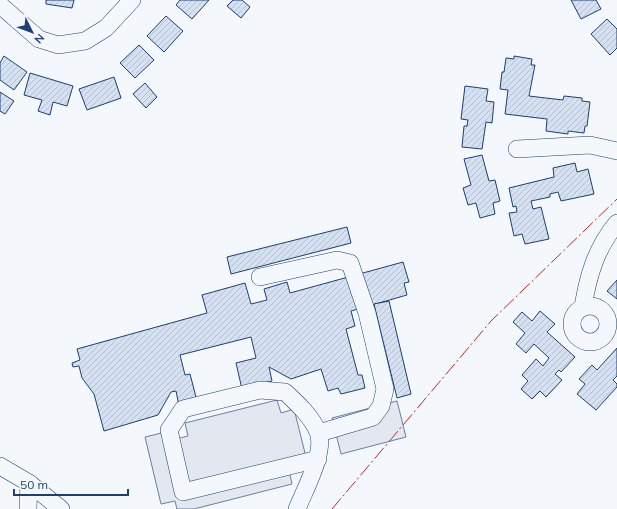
<svg xmlns="http://www.w3.org/2000/svg" width="617" height="509" viewBox="0 0 617 509" font-family="Mulish,sans-serif">
  <style>
    .parking { fill: #e3e8f0; stroke: #687fa3 }
    .building { fill: url(#building-hatch); stroke: #1d3f73 }
    .lines { fill: none; stroke-linecap: round; stroke-linejoin: round }
    .minor-casing { stroke: #1d3f73; stroke-width: 18 }
    .minor { stroke: #f4f7fb; stroke-width: 17 }
    .power { stroke: #c62828; stroke-width: 1; stroke-dasharray: 14 3 2 3; stroke-linecap: butt }
  </style>
  <defs>
    <pattern id="building-hatch" width="6" height="6" patternUnits="userSpaceOnUse"><rect width="6" height="6" fill="#d5e0f0"/><path d="M-1 1l2-2M0 6l6-6M5 7l2-2" fill="none" stroke="#b6c1d1"/></pattern>
  </defs>
  <rect width="100%" height="100%" fill="#f4f7fb"/>
  <g class="parking">
    <polygon points="277,400 281,413 294,409 308,465 289,470 292,484 194,509 177,509 175,501 161,504 145,437 174,430 176,439 188,436 185,423"/>
    <polygon points="397,401 406,437 341,454 332,418"/>
  </g>
  <g class="building">
    <polygon points="46,0 74,0 72,8 46,4"/>
    <polygon points="180,0 209,0 192,19 176,5"/>
    <polygon points="233,0 242,0 250,7 241,18 227,6"/>
    <polygon points="571,0 596,0 601,9 581,19"/>
    <polygon points="166,16 183,31 164,52 147,36"/>
    <polygon points="607,19 617,29 617,48 610,55 591,34"/>
    <polygon points="139,45 154,60 135,78 120,63"/>
    <polygon points="4,56 27,72 14,90 0,80 0,63"/>
    <polygon points="514,56 532,59 531,65 535,65 529,96 563,100 564,96 582,98 582,101 590,102 587,126 585,126 584,133 568,131 568,134 546,131 547,119 505,114 508,90 500,89 502,72 504,72 506,58 514,59"/>
    <polygon points="30,73 73,86 67,106 53,102 50,115 38,111 42,100 24,95"/>
    <polygon points="114,77 121,98 87,110 79,89"/>
    <polygon points="145,83 157,97 146,108 133,94"/>
    <polygon points="465,86 488,89 486,101 494,102 492,123 486,122 482,149 462,147 464,126 467,126 468,120 461,119"/>
    <polygon points="0,92 14,101 5,114 0,111"/>
    <polygon points="482,155 489,181 495,180 500,201 493,203 495,214 480,218 476,203 468,205 463,188 471,185 464,159"/>
    <polygon points="575,163 577,172 588,169 594,194 561,201 558,192 550,194 550,197 531,201 533,209 541,207 549,239 525,244 522,234 514,236 509,213 517,212 516,206 513,207 509,188 554,177 553,168"/>
    <polygon points="347,227 351,243 231,274 227,257"/>
    <polygon points="403,262 409,282 404,283 407,295 351,311 355,326 346,329 358,375 362,375 365,388 341,394 338,388 328,391 321,369 291,379 269,367 272,381 242,389 236,363 256,358 251,337 180,355 185,375 190,374 197,401 179,406 176,391 171,392 158,415 104,431 94,394 82,378 79,366 73,367 72,363 80,360 77,349 207,313 202,295 245,283 251,304 267,300 264,289 287,282 290,293"/>
    <polygon points="617,280 617,299 607,291"/>
    <polygon points="389,301 411,394 397,398 374,304"/>
    <polygon points="540,311 555,324 547,332 575,357 561,372 559,370 555,374 562,380 546,397 540,391 532,399 521,389 528,381 522,375 536,359 543,366 549,358 534,344 526,353 516,344 525,333 513,322 522,312 532,321"/>
    <polygon points="617,348 617,376 613,380 617,384 617,387 596,410 577,394 585,384 579,379 592,365 597,370"/>
  </g>
  <g class="lines">
    <defs>
      <g id="minor">
        <polyline points="0,5 39,39 58,45 85,41 106,28 132,0"/>
        <polyline points="517,149 590,145 617,151"/>
        <polyline points="260,277 337,260 350,263 367,313 385,389 381,406 373,417 319,433"/>
        <circle cx="590" cy="324" r="18"/>
        <path d="M583 307C588 276 596 248 617 223"/>
        <polyline points="0,466 29,483 61,509"/>
        <polyline points="28,509 29,483"/>
        <path d="M297 509C304 491 326 452 318 432 312 417 297 403 285 392L260 390 183 409 169 430 183 492 318 459"/>
      </g>
    </defs>
    <use href="#minor" class="minor-casing"/>
    <use href="#minor" class="minor"/>
    <polyline class="power" points="332,509 491,321 617,199"/>
  </g>
  <g transform="translate(32 32) rotate(132)" stroke="#f4f7fb" stroke-width="3" paint-order="stroke">
  <path d="M0-3L7 15L0 10L-7 15Z" fill="#1d3f73"/>
  <text y="-6" font-size="11" font-weight="bold" text-anchor="middle" fill="#1d3f73">N</text>
  </g>
  <path d="M14 489v6h114v-6" fill="none" stroke="#1d3f73" stroke-width="2"/>
  <text x="20" y="489" font-size="12" fill="#1d3f73" stroke="#f4f7fb" stroke-width="3" paint-order="stroke">50 m</text>
</svg>
